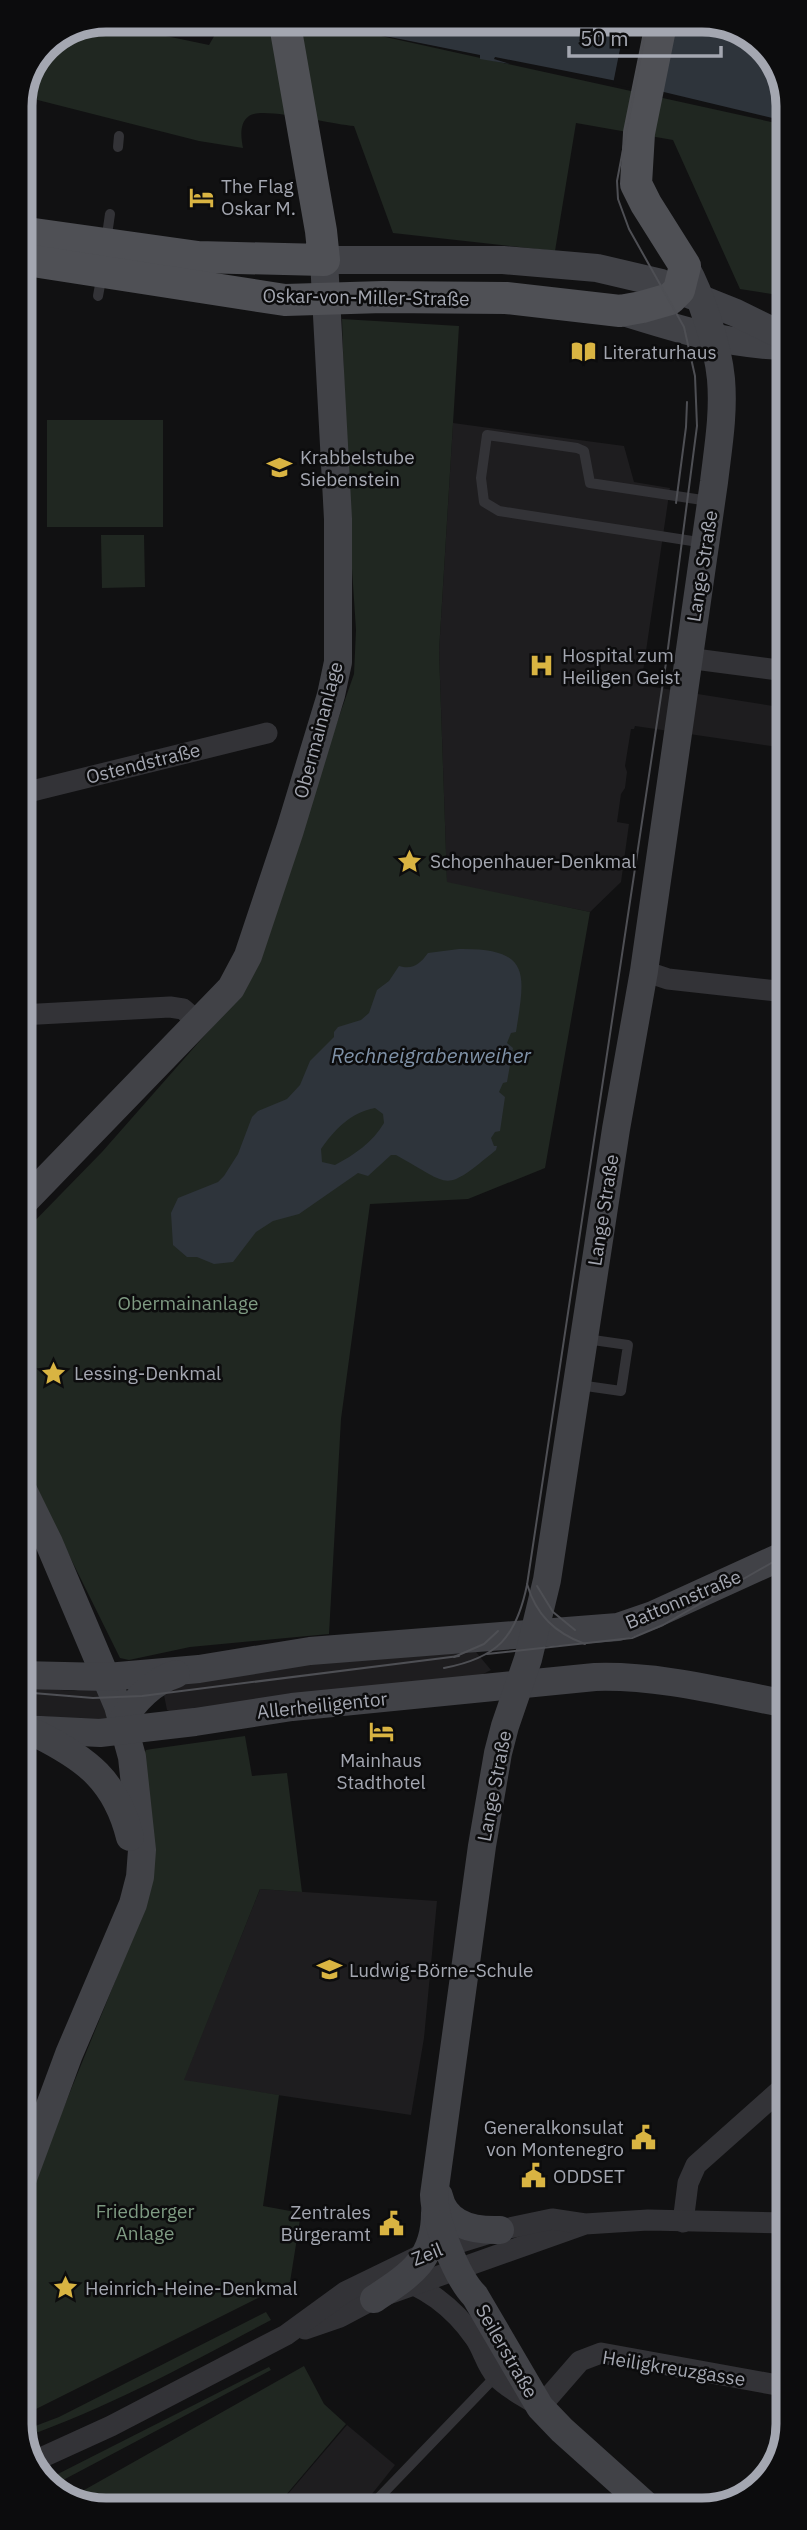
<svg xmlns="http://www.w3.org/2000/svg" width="807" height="2530" viewBox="0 0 807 2530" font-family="'IBM Plex Sans',sans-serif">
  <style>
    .built { fill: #1e1d1f }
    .green { fill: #202721 }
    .water { fill: #2e343b; fill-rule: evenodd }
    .pier { fill: #111112 }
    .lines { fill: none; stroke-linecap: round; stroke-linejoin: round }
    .lane { stroke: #333337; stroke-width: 10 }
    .street { stroke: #333337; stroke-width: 21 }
    .secondary { stroke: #414247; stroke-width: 28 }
    .primary { stroke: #4f5055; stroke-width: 32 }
    .tram { stroke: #4e4f54; stroke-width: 2 }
    .labels { text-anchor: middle; stroke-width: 5; stroke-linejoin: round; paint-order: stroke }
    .poi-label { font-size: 19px; fill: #a4a7b1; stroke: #0c0c0d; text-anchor: start }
    .street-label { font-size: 19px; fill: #a4a7b1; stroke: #0c0c0d }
    .park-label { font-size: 19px; fill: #7e9a82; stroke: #0c0c0d }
    .water-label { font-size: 21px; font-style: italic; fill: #7f92a8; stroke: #0c0c0d }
    .rim { fill: none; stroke: #a4a7b1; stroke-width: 9 }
  </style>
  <rect width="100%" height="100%" fill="#111112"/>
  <g class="built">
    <polygon points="453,423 624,446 634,482 670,488 641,685 786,708 785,748 635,726 634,729 631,729 625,766 627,772 625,788 621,794 617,822 629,824 621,882 590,912 447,883 439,651"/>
    <polygon points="476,1652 491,1670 481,1675 175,1714 167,1710 163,1690 168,1685 305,1664"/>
    <polygon points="100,1685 112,1719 71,1719 21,1714 21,1687 74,1691"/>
    <polygon points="260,1889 437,1901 424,2038 411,2115 183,2081"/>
    <polygon points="347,2425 395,2465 360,2509 306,2510 288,2494"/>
  </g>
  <g class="green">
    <path d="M224 19H304L785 125V296L740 289 673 140 576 123 555 251 393 233 354 126C333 125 261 106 249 116 239 123 241 137 243 148L199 141 22 96 45 44 99 22 209 45Z"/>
    <polygon points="342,319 459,326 439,651 447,882 590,912 545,1168 468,1199 370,1204 341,1419 329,1634 190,1647 129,1660 120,1658 21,1458 21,1235 102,1152 242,993 354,674 356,630 348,508"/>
    <polygon points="163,420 163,527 47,527 47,420"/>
    <polygon points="101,535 144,535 145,587 102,588"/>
    <polygon points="245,1736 252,1776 287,1773 302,1892 260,1889 184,2080 279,2095 263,2206 301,2213 290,2282 22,2416 22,2210 116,1979 144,1754 146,1750 152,1749"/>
    <path d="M266 2312 271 2320C190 2363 110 2407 22 2438V2431L59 2417Z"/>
    <polygon points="304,2366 324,2404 346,2424 286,2495 303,2510 100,2511 70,2498"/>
    <polygon points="269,2367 271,2370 48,2488 44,2481"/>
  </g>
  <g class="water">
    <polygon points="319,19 707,19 758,40 785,84 785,121 622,82 495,57 494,59 510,64 480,59 480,55 335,26"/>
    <path d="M459 949C532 948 525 974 516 1032L511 1033 507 1043 513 1048 507 1082 503 1083 499 1092 505 1097 500 1131 495 1132 491 1138 494 1146H497L496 1150C442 1194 453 1186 396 1155H391L368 1176 358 1173 299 1214 273 1221 256 1232 233 1262 214 1264 197 1257H187L173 1245 171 1213 178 1198 218 1182 224 1176 238 1154 252 1117 258 1111 287 1099 300 1085 310 1061 334 1037V1032L338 1027 361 1020 369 1013 377 990 389 981 399 966C413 970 420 964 428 953ZM375 1108 383 1114 384 1123C373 1142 354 1155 335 1165L322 1162 321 1149C334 1130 351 1112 375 1108Z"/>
  </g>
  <polygon class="pier" points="626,19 676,19 660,95 613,84"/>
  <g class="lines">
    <g class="lane">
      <polyline points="118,147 119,136"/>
      <polyline points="106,242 110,214"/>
      <polyline points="98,296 102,274"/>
      <polyline points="705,543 499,511 484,502 481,478 487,435 577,448 584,451 590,483 709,501"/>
      <polyline points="579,1385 621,1391 628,1345 586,1339"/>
      <polyline points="368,2509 496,2376"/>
    </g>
    <g class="street">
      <polyline points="687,658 786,671"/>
      <polyline points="20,794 267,733"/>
      <polyline points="644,971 668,979 786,992"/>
      <polyline points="20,1015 170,1007 183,1009 198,1022"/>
      <polyline points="683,2222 688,2183 696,2165 787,2084"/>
      <path d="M389 2277C424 2284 454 2308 475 2338 483 2349 486 2365 496 2376 506 2388 526 2397 540 2407L580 2361 601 2353 788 2387"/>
      <polyline points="305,2329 340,2317 374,2299 582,2225"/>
      <polyline points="32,2462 111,2426 286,2335 345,2292 417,2257 448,2246 500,2230 552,2219 585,2224 648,2220 787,2223"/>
    </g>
    <g class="secondary">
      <path d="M620 311C674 328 728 345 785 346"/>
      <polyline points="21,1205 231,988 248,956 290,830 331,695 338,662 338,519 324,260 503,260 597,268 661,283 736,313 785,337"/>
      <polyline points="21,1486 49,1543 118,1706 132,1757 142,1850 140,1877 133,1904 69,2054 22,2181"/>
      <polyline points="21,1675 107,1677 199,1669 310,1651 618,1627 653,1615 787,1554"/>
      <path d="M122 1721C134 1701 153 1681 176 1674"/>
      <path d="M21 1729 100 1733 195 1722 292 1707 595 1677C659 1675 724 1692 787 1704"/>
      <path d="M37 1734C87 1759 116 1781 130 1837"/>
      <path d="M439 2196C445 2225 474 2231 500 2230"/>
      <path d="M374 2299C410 2275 435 2260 435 2213"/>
      <path d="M649 2508 562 2430 540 2407 475 2296C456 2277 435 2221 434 2195L482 1846 498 1753 505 1726 528 1659 547 1580 616 1129 644 971 714 482C718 448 724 414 721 379 718 346 701 295 685 266"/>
    </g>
    <g class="primary">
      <polyline points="20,232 198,257 324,260 321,231 284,19"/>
      <polyline points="20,259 285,300 383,297 506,298 620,311 642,307 670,299 679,290 685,266 646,204 636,184 639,133 662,19"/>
    </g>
    <g class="tram">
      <polyline points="676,503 686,427 687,402"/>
      <path d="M527 1584C536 1615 555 1633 585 1644"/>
      <polyline points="537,1586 553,1612 575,1630"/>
      <polyline points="487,1654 632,1638 663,1625 787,1554"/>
      <polyline points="454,1657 484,1644 498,1631"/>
      <path d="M444 1668C497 1658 516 1638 527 1585L667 656 697 426 695 376 684 327 629 229 618 199 617 181 648 19"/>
      <polyline points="21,1692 93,1698 142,1696 459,1656"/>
    </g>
  </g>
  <defs>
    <symbol id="hotel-bare" viewBox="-9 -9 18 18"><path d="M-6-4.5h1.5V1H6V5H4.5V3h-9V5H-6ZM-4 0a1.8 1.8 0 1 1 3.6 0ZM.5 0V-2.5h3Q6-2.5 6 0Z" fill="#d9b442" stroke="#0c0c0d" stroke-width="2.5" paint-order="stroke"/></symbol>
    <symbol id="library-bare" viewBox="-9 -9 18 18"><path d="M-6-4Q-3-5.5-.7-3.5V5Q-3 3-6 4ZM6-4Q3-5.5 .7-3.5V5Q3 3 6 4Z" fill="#d9b442" stroke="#0c0c0d" stroke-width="2.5" paint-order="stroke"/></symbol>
    <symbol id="school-bare" viewBox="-9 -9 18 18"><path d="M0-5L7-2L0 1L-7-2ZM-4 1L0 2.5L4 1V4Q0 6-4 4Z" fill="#d9b442" stroke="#0c0c0d" stroke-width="2.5" paint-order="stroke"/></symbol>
    <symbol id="hospital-bare" viewBox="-9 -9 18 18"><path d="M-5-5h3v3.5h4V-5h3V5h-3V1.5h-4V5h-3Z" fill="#d9b442" stroke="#0c0c0d" stroke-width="2.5" paint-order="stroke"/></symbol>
    <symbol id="sight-bare" viewBox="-9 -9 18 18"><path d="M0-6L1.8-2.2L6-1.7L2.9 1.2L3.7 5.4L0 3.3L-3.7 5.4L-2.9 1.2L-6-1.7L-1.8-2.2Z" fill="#d9b442" stroke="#0c0c0d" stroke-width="2.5" paint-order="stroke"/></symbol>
    <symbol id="civic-bare" viewBox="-9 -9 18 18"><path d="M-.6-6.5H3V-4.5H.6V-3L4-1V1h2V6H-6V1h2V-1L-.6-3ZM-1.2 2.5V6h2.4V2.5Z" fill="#d9b442" stroke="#0c0c0d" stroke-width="2.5" paint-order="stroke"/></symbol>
  </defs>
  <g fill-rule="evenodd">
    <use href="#hotel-bare" x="184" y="180" width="35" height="35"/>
    <use href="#library-bare" x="566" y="334" width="35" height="35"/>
    <use href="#school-bare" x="262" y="450" width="35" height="35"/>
    <use href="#hospital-bare" x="524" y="648" width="35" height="35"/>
    <use href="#sight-bare" x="392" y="844" width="35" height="35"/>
    <use href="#sight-bare" x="36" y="1356" width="35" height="35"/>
    <use href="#hotel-bare" x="364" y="1714" width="35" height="35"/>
    <use href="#school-bare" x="312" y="1952" width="35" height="35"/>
    <use href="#civic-bare" x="626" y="2120" width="35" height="35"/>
    <use href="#civic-bare" x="516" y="2158" width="35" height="35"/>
    <use href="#civic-bare" x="374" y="2206" width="35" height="35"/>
    <use href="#sight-bare" x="48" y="2270" width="35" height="35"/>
  </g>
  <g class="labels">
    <g class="poi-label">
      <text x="221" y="193">The Flag<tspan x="221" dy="22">Oskar M.</tspan></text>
      <text x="603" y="359">Literaturhaus</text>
      <text x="300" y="464">Krabbelstube<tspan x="300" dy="22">Siebenstein</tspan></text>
      <text x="562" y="662">Hospital zum<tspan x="562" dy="22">Heiligen Geist</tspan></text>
      <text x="430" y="868">Schopenhauer-Denkmal</text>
      <text x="74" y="1380">Lessing-Denkmal</text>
      <text x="381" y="1767" text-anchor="middle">Mainhaus<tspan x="381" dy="22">Stadthotel</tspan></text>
      <text x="349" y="1977">Ludwig-Börne-Schule</text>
      <text x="624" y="2134" text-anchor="end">Generalkonsulat<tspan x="624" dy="22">von Montenegro</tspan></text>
      <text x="553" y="2183">ODDSET</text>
      <text x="371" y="2219" text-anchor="end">Zentrales<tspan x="371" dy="22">Bürgeramt</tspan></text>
      <text x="85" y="2295">Heinrich-Heine-Denkmal</text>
    </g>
    <g class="street-label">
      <text transform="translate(366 297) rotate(1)" y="7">Oskar-von-Miller-Straße</text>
      <text transform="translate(702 566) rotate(-81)" y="7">Lange Straße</text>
      <text transform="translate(318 730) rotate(-75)" y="7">Obermainanlage</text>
      <text transform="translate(143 763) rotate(-14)" y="7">Ostendstraße</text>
      <text transform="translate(603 1210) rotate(-81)" y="7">Lange Straße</text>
      <text transform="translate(683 1599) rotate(-23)" y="7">Battonnstraße</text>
      <text transform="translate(322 1705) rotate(-6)" y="7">Allerheiligentor</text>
      <text transform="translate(494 1786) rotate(-79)" y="7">Lange Straße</text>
      <text transform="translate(427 2254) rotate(-22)" y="7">Zeil</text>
      <text transform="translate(507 2351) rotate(60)" y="7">Seilerstraße</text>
      <text transform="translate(674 2368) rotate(9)" y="7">Heiligkreuzgasse</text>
    </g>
    <g class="park-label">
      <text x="188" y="1310">Obermainanlage</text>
      <text x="145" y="2218">Friedberger<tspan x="145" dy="22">Anlage</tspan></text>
    </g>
    <g class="water-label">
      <text x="431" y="1063">Rechneigrabenweiher</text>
    </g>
  </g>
  <path d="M0 0H807V2530H0ZM106 32H702A74 74 0 0 1 776 106V2424A74 74 0 0 1 702 2498H106A74 74 0 0 1 32 2424V106A74 74 0 0 1 106 32Z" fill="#0c0c0d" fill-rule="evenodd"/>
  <path class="rim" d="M106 32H702A74 74 0 0 1 776 106V2424A74 74 0 0 1 702 2498H106A74 74 0 0 1 32 2424V106A74 74 0 0 1 106 32Z"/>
  <path d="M569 46v10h152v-10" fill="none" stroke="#a4a7b1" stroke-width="3.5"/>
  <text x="580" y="46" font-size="21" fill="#a4a7b1" stroke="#0c0c0d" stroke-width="5" paint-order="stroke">50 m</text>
</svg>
